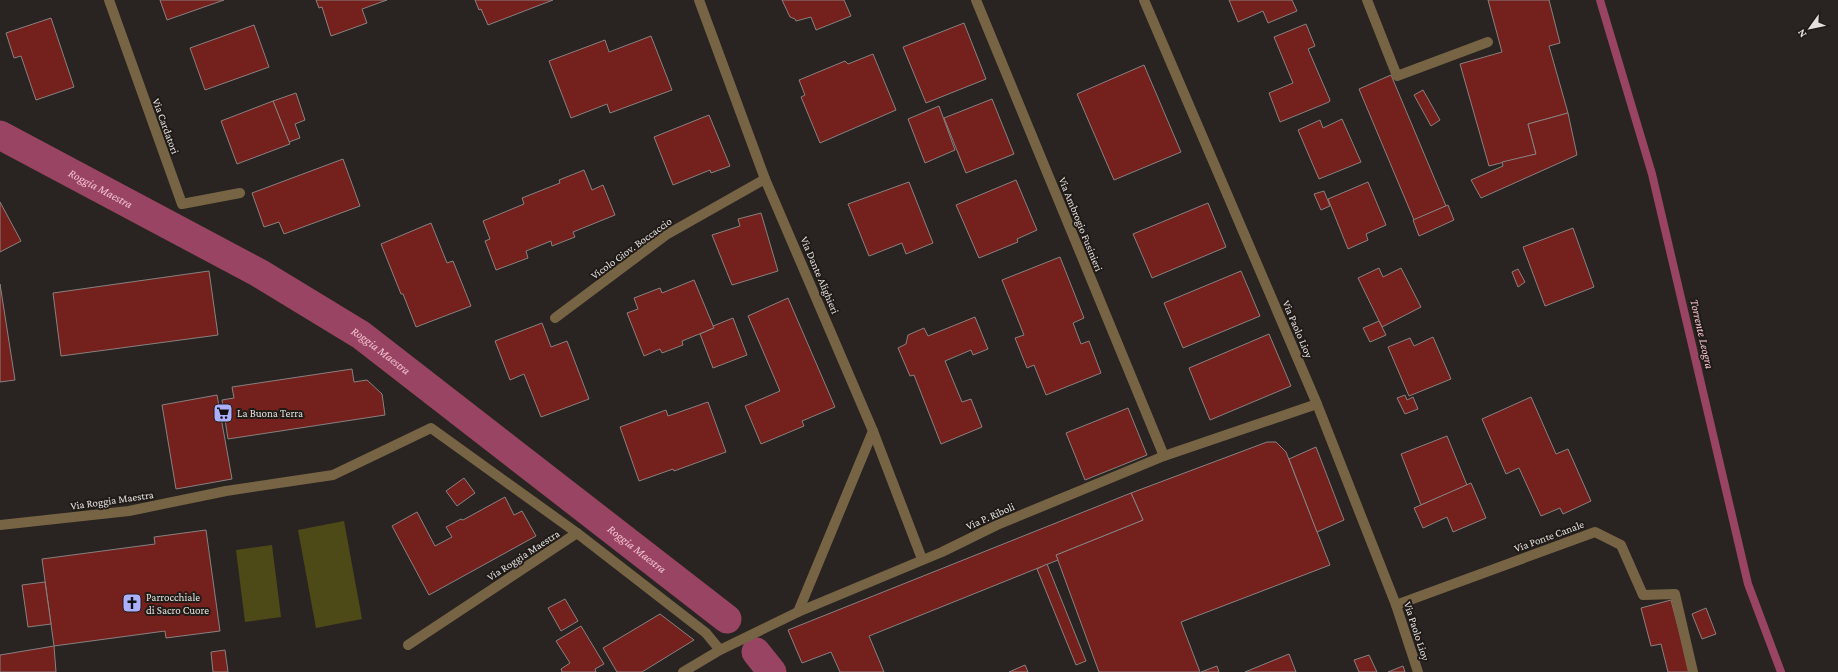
<svg xmlns="http://www.w3.org/2000/svg" width="1838" height="672" viewBox="0 0 1838 672" font-family="'Crimson Pro',serif">
  <style>
    .green { fill: #4d4a18 }
    .lines { fill: none; stroke-linecap: round; stroke-linejoin: round }
    .stream { stroke: #994462; stroke-width: 8 }
    .canal { stroke: #994462; stroke-width: 29 }
    .building { fill: #74201c; stroke: #898180 }
    .street { stroke: #776444; stroke-width: 10 }
    .labels { text-anchor: middle; stroke-width: 4; stroke-linejoin: round; paint-order: stroke }
    .street-label { font-size: 11px; fill: #e4e0de; stroke: #201b17 }
    .poi-label { font-size: 11px; fill: #e4e0de; stroke: #201b17; text-anchor: start }
    .water-label { font-size: 12px; font-style: italic; fill: #f4c2d0; stroke: #201b17 }
  </style>
  <rect width="100%" height="100%" fill="#292421"/>
  <g class="green">
    <polygon points="344,521 362,619 316,628 298,530"/>
    <polygon points="272,545 281,617 245,622 236,550"/>
  </g>
  <g class="lines">
    <polyline class="stream" points="1600,0 1652,174 1748,584 1781,672"/>
    <g class="canal">
      <path id="s1" d="M0 135 259 273 361 335 727 619"/>
      <polyline points="756,652 772,672"/>
    </g>
  </g>
  <g class="building">
    <polygon points="160,0 224,0 167,20"/>
    <polygon points="316,0 387,0 362,9 367,23 331,36 322,7 319,8"/>
    <polygon points="475,0 553,0 488,25 481,9 479,10"/>
    <polygon points="782,0 844,0 851,16 816,30 811,17 796,21 795,19 790,17"/>
    <polygon points="1229,0 1292,0 1297,11 1268,23 1263,11 1238,22"/>
    <polygon points="1488,0 1549,0 1560,43 1549,46 1568,113 1528,124 1536,154 1489,166 1460,64 1502,52"/>
    <polygon points="51,18 74,87 36,100 21,56 14,58 6,33"/>
    <polygon points="964,23 986,79 926,103 903,47"/>
    <polygon points="1306,24 1315,46 1308,49 1330,100 1329,102 1280,122 1269,93 1293,83 1274,37"/>
    <polygon points="254,25 269,67 205,90 190,48"/>
    <polygon points="651,36 672,90 610,113 607,104 571,118 549,61 605,40 609,52"/>
    <polygon points="873,54 896,110 820,143 801,97 805,95 799,80 845,61 848,64"/>
    <polygon points="1144,65 1181,152 1114,180 1077,94"/>
    <polygon points="1391,75 1446,206 1414,220 1359,89"/>
    <polygon points="1423,90 1440,120 1431,126 1414,95"/>
    <polygon points="296,93 305,120 295,124 300,138 289,142 273,101"/>
    <polygon points="992,99 1014,154 966,173 944,118"/>
    <polygon points="273,101 290,144 237,164 221,121"/>
    <polygon points="939,106 955,150 925,163 908,119"/>
    <polygon points="1568,113 1577,155 1481,198 1471,180 1503,166 1502,162 1536,154 1528,124"/>
    <polygon points="709,115 730,166 711,173 710,170 673,185 654,137"/>
    <polygon points="1342,119 1361,162 1319,179 1298,130 1320,120 1323,128"/>
    <polygon points="343,159 360,206 284,234 279,222 264,227 252,193"/>
    <polygon points="584,170 592,190 603,185 615,215 573,232 575,237 552,246 551,241 526,251 528,258 496,270 485,241 490,239 483,221 524,204 522,198 560,183 559,180"/>
    <polygon points="1016,180 1037,230 1017,239 1018,242 979,258 956,205"/>
    <polygon points="909,182 933,243 906,254 902,243 869,256 848,204"/>
    <polygon points="1368,182 1386,225 1366,234 1368,240 1348,249 1328,199"/>
    <polygon points="1324,191 1330,206 1321,210 1314,194"/>
    <polygon points="0,202 21,241 0,252"/>
    <polygon points="1208,203 1226,247 1152,278 1133,234"/>
    <polygon points="1448,205 1454,220 1419,236 1413,220"/>
    <polygon points="761,213 778,271 732,285 712,235 740,226 738,219"/>
    <polygon points="431,223 447,263 453,261 471,306 416,327 403,294 401,294 381,244"/>
    <polygon points="1573,228 1594,287 1545,306 1523,247"/>
    <polygon points="1060,257 1084,318 1073,323 1081,344 1089,341 1101,373 1046,395 1034,365 1027,368 1015,338 1024,335 1002,280"/>
    <polygon points="1379,268 1383,277 1401,268 1421,307 1382,327 1358,278"/>
    <polygon points="1518,269 1525,282 1518,287 1512,272"/>
    <polygon points="209,271 218,335 61,356 53,293"/>
    <polygon points="1241,271 1260,316 1183,348 1164,303"/>
    <polygon points="694,280 714,328 682,341 683,345 662,353 660,349 644,356 627,313 638,309 634,298 660,288 662,293"/>
    <polygon points="0,284 15,380 0,382"/>
    <polygon points="788,298 835,407 802,421 804,426 761,444 745,406 780,391 748,316"/>
    <polygon points="975,317 988,349 973,355 971,350 945,361 962,402 971,399 982,427 941,444 914,375 910,376 898,348 906,344 908,335 924,328 928,336"/>
    <polygon points="733,318 747,355 713,368 700,334 714,328 713,326"/>
    <polygon points="1379,321 1386,335 1370,342 1363,328"/>
    <polygon points="542,323 551,347 567,341 589,399 541,417 524,374 510,380 495,341"/>
    <polygon points="1269,334 1291,386 1210,420 1189,368"/>
    <polygon points="1433,337 1451,379 1409,396 1388,347 1410,338 1414,346"/>
    <polygon points="352,369 354,382 367,380 382,394 385,415 228,439 222,400 234,398 232,387"/>
    <polygon points="217,395 232,479 176,489 162,405"/>
    <polygon points="1405,395 1407,400 1413,397 1418,409 1405,414 1397,398"/>
    <polygon points="1531,397 1556,454 1568,449 1591,501 1563,514 1560,508 1541,516 1519,468 1506,474 1482,419"/>
    <polygon points="708,402 726,452 674,471 673,469 639,481 620,427 666,410 668,416"/>
    <polygon points="1128,408 1147,455 1085,480 1066,433"/>
    <polygon points="1447,436 1467,485 1421,505 1401,454"/>
    <polygon points="1267,442 1276,442 1286,452 1330,565 1181,622 1200,672 1099,672 1056,555 1143,520 1131,493"/>
    <polygon points="1316,447 1344,520 1317,532 1289,459"/>
    <polygon points="464,478 475,493 457,506 446,491"/>
    <polygon points="1471,483 1486,518 1453,532 1447,517 1423,528 1414,508"/>
    <polygon points="1131,493 1143,520 1056,555 1058,560 869,636 884,672 840,672 831,652 802,663 788,630"/>
    <polygon points="505,497 514,515 522,511 536,536 429,595 392,526 417,512 435,546 452,537 446,527 461,519 463,520"/>
    <polygon points="206,530 220,631 166,638 165,631 54,646 42,559 155,544 154,537"/>
    <polygon points="1047,564 1086,661 1076,665 1037,569"/>
    <polygon points="45,582 51,624 28,627 22,585"/>
    <polygon points="565,599 578,621 561,631 548,608"/>
    <polygon points="1671,600 1690,672 1668,672 1661,644 1651,646 1641,608"/>
    <polygon points="1706,608 1716,634 1702,639 1692,614"/>
    <polygon points="660,614 694,640 642,672 617,672 603,648"/>
    <polygon points="581,626 604,664 595,669 596,672 562,672 561,669 570,663 556,641"/>
    <polygon points="54,646 56,672 0,672 0,655"/>
    <polygon points="225,650 228,672 213,672 211,652"/>
    <polygon points="1289,654 1296,672 1245,672"/>
    <polygon points="1369,655 1377,672 1359,672 1354,660"/>
    <polygon points="1025,665 1028,672 1009,672"/>
    <polygon points="1217,666 1219,672 1201,672"/>
    <polygon points="1403,666 1405,672 1388,672"/>
  </g>
  <g class="lines">
    <g class="street">
      <polyline points="109,0 182,204 240,193"/>
      <polyline points="699,0 765,179 873,431 922,559"/>
      <polyline points="976,0 1164,456"/>
      <polyline points="1144,0 1317,404 1396,605 1418,672"/>
      <polyline points="1367,0 1397,76 1488,42"/>
      <polyline points="555,318 666,235 765,179"/>
      <polyline points="0,525 129,511 226,491 333,475 431,428 577,533 706,633 720,650"/>
      <polyline points="1396,605 1595,532 1621,545 1643,595 1675,594 1693,672"/>
      <polyline points="798,612 873,431"/>
      <polyline points="408,645 577,533"/>
      <polyline points="683,672 720,650 798,612 942,552 997,525 1164,456 1317,404"/>
    </g>
  </g>
  <defs>
    <symbol id="supermarket-square" viewBox="-11 -11 22 22"><rect x="-9" y="-9" width="18" height="18" rx="4" fill="#aab0fc" stroke="#201b17"/><path d="M-6-5.5h2.5l.6 2H6L4.5 2H-2.5L-4.4-4H-6ZM-1.5 3.2a1.3 1.3 0 1 0 .1 0ZM3 3.2a1.3 1.3 0 1 0 .1 0Z" fill="#111"/></symbol>
    <symbol id="church-square" viewBox="-11 -11 22 22"><rect x="-9" y="-9" width="18" height="18" rx="4" fill="#aab0fc" stroke="#201b17"/><path d="M-1.2-6h2.4v3.5h3.3v2.4h-3.3V6h-2.4V-.1h-3.3v-2.4h3.3Z" fill="#111"/></symbol>
  </defs>
  <g fill-rule="evenodd">
    <use href="#supermarket-square" x="212" y="402" width="22" height="22"/>
    <use href="#church-square" x="121" y="592" width="22" height="22"/>
  </g>
  <g class="labels">
    <g class="street-label">
      <text transform="translate(166 126) rotate(70)" y="4">Via Cardatori</text>
      <text transform="translate(1081 224) rotate(68)" y="4">Via Ambrogio Fusinieri</text>
      <text transform="translate(631 248) rotate(-36)" y="4">Vicolo Giov. Boccaccio</text>
      <text transform="translate(820 275) rotate(67)" y="4">Via Dante Alighieri</text>
      <text transform="translate(1298 329) rotate(67)" y="4">Via Paolo Lioy</text>
      <text transform="translate(112 500) rotate(-8)" y="4">Via Roggia Maestra</text>
      <text transform="translate(990 516) rotate(-24)" y="4">Via P. Riboli</text>
      <text transform="translate(1549 536) rotate(-20)" y="4">Via Ponte Canale</text>
      <text transform="translate(523 555) rotate(-33)" y="4">Via Roggia Maestra</text>
      <text transform="translate(1417 631) rotate(72)" y="4">Via Paolo Lioy</text>
    </g>
    <g class="poi-label">
      <text x="237" y="417">La Buona Terra</text>
      <text x="146" y="601">Parrocchiale<tspan x="146" dy="13">di Sacro Cuore</tspan></text>
    </g>
    <g class="water-label">
      <text dy="4" stroke="none"><textPath href="#s1" startOffset="114">Roggia Maestra</textPath></text>
      <text transform="translate(1702 334) rotate(77)" y="4">Torrente Leogra</text>
      <text dy="4" stroke="none"><textPath href="#s1" startOffset="438">Roggia Maestra</textPath></text>
      <text dy="4" stroke="none"><textPath href="#s1" startOffset="762">Roggia Maestra</textPath></text>
    </g>
  </g>
  <g transform="translate(1810 28) rotate(237)" stroke="#201b17" stroke-width="3" paint-order="stroke">
  <path d="M0-3L7 15L0 10L-7 15Z" fill="#e4e0de"/>
  <text y="-6" font-size="11" font-weight="bold" text-anchor="middle" fill="#e4e0de">N</text>
  </g>
</svg>
